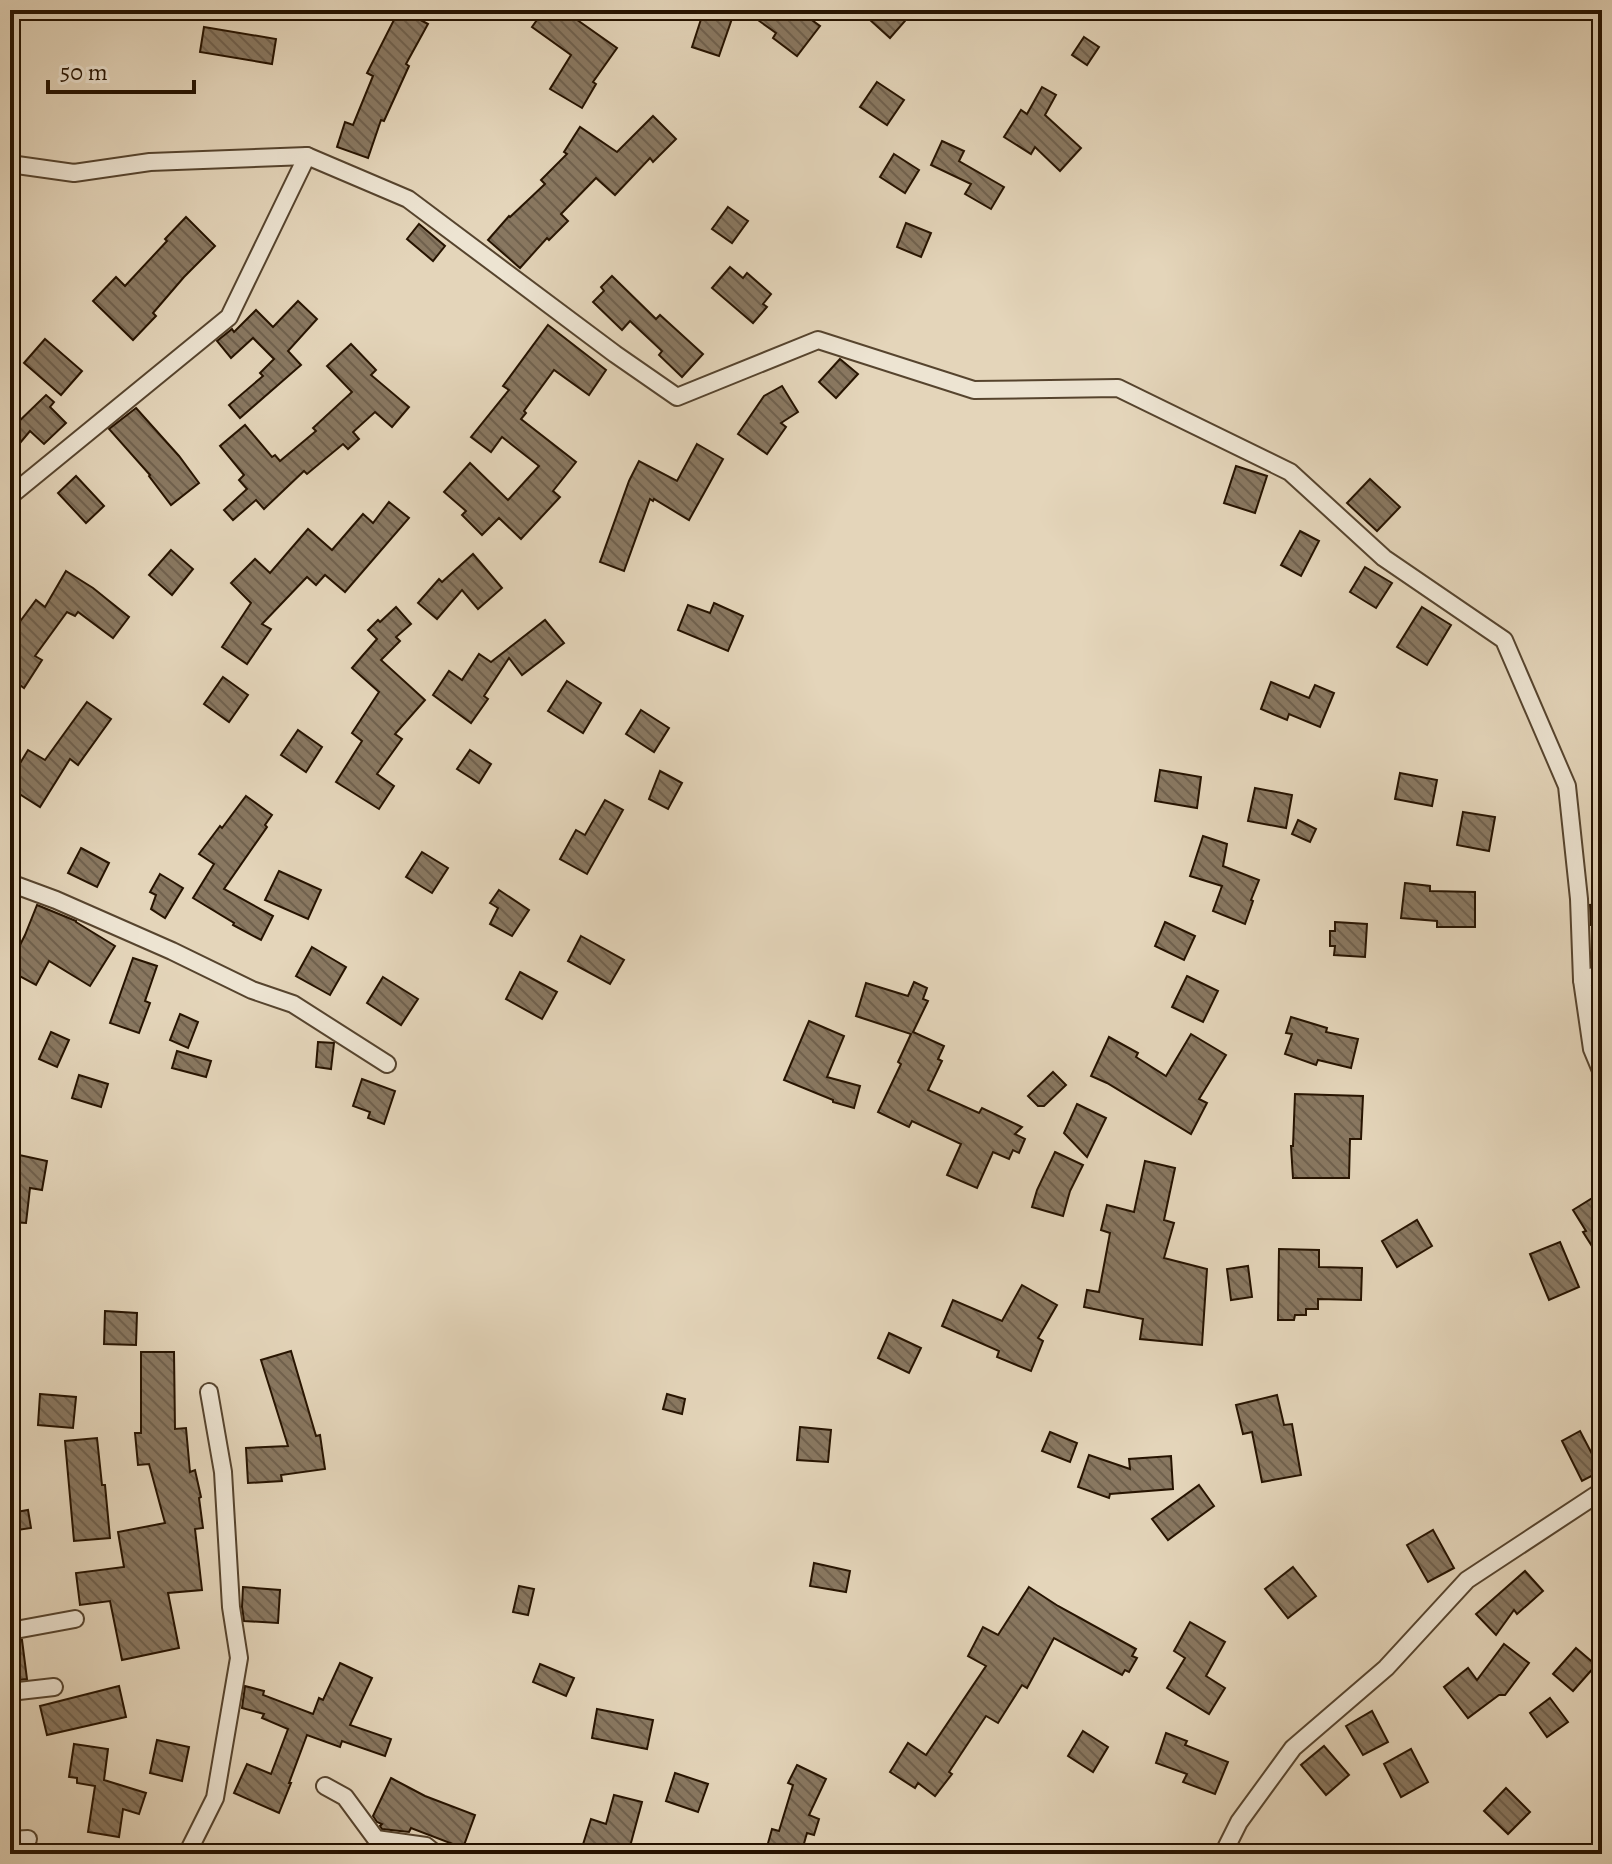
<svg xmlns="http://www.w3.org/2000/svg" width="1612" height="1864" viewBox="0 0 1612 1864" font-family="Alegreya,serif">
  <style>
    .building { fill: url(#building-back-hatch); stroke: #261300; stroke-width: 2 }
    .lines { fill: none; stroke-linecap: round; stroke-linejoin: round }
    .minor-casing { stroke: #56442e; stroke-width: 20 }
    .minor { stroke: #ede4d2; stroke-width: 16 }
  </style>
  <defs>
    <pattern id="building-back-hatch" width="6" height="6" patternUnits="userSpaceOnUse" patternTransform="scale(2)"><rect width="6" height="6" fill="#897861"/><path d="M-1 5l2 2M0 0l6 6M5-1l2 2" fill="none" stroke="#70614e"/></pattern>
  </defs>
  <rect width="100%" height="100%" fill="#e4d5ba"/>
  <filter id="stains"><feTurbulence type="fractalNoise" baseFrequency=".0025" numOctaves="4"/><feColorMatrix values="0 0 0 0 .2 0 0 0 0 .09 0 0 0 0 .02 0 0 0 .5 -.17"/></filter>
  <radialGradient id="worn" r=".72"><stop offset=".6" stop-color="#630" stop-opacity="0"/><stop offset="1" stop-color="#630" stop-opacity=".3"/></radialGradient>
  <g class="building">
    <polygon points="399,10 402,10 428,24 406,64 409,66 384,121 381,120 368,158 337,147 345,122 353,125 373,76 367,73"/>
    <polygon points="544,10 563,10 617,48 593,82 596,84 582,108 550,89 571,55 532,27"/>
    <polygon points="704,10 735,10 719,56 692,47"/>
    <polygon points="744,10 798,10 820,26 797,56 773,38 776,33"/>
    <polygon points="879,10 891,10 905,21 890,38 870,20"/>
    <polygon points="204,27 276,39 272,64 200,52"/>
    <polygon points="1084,37 1099,47 1087,65 1072,55"/>
    <polygon points="877,82 904,100 887,125 860,107"/>
    <polygon points="1042,87 1056,95 1045,115 1081,148 1060,171 1035,147 1031,154 1004,137 1021,110 1027,114"/>
    <polygon points="653,116 676,139 653,162 650,158 615,195 596,178 561,214 568,221 549,240 547,238 520,268 488,240 509,216 510,217 545,184 541,180 567,154 564,152 580,127 617,152"/>
    <polygon points="942,141 964,151 959,161 1004,187 991,209 965,194 971,184 931,165"/>
    <polygon points="894,154 919,170 905,193 880,177"/>
    <polygon points="728,207 748,221 732,243 712,229"/>
    <polygon points="186,217 215,246 184,277 153,313 156,316 133,340 93,301 116,277 125,286 167,241 165,239"/>
    <polygon points="906,223 931,233 921,257 897,247"/>
    <polygon points="419,224 445,246 433,261 407,239"/>
    <polygon points="730,267 743,278 747,273 771,294 763,304 767,307 753,323 712,288"/>
    <polygon points="612,276 656,319 660,315 703,354 682,377 659,355 662,351 630,321 622,330 593,302 604,291 601,287"/>
    <polygon points="298,301 317,319 288,351 301,365 240,418 229,405 263,376 260,373 274,359 253,338 231,358 217,341 232,329 234,332 256,310 273,327"/>
    <polygon points="548,325 606,370 589,395 554,370 524,411 526,413 521,419 576,462 553,491 560,497 521,539 499,518 482,535 462,515 466,511 444,492 470,463 508,500 539,466 502,437 491,452 471,437 509,390 503,386"/>
    <polygon points="45,339 82,371 61,395 24,363"/>
    <polygon points="351,344 376,370 371,375 409,407 392,427 375,412 353,432 359,439 348,449 343,444 307,474 304,471 264,509 256,500 233,520 224,510 247,489 239,480 244,475 220,446 245,425 272,457 275,455 280,461 316,431 313,428 352,392 327,366"/>
    <polygon points="840,359 858,374 836,398 819,382"/>
    <polygon points="782,386 798,412 781,423 786,427 767,454 738,434 764,396"/>
    <polygon points="46,395 54,402 50,407 66,423 44,444 30,431 10,455 10,430"/>
    <polygon points="136,408 179,456 199,483 171,505 149,476 150,475 109,429"/>
    <polygon points="697,444 723,459 689,520 654,499 653,501 650,499 624,571 600,562 629,481 639,461 677,481"/>
    <polygon points="1236,466 1267,476 1255,513 1224,503"/>
    <polygon points="76,476 104,506 86,523 58,493"/>
    <polygon points="1370,479 1400,507 1377,531 1347,503"/>
    <polygon points="389,502 409,518 345,592 325,575 316,585 307,577 262,624 271,629 247,664 222,647 251,603 231,583 255,559 270,573 308,529 332,550 363,514 373,523"/>
    <polygon points="1300,531 1319,541 1301,576 1281,565"/>
    <polygon points="171,550 193,569 172,595 149,575"/>
    <polygon points="473,554 502,588 478,609 462,590 437,619 418,603 439,579 442,582"/>
    <polygon points="1365,567 1392,583 1376,608 1350,592"/>
    <polygon points="66,571 93,588 129,617 113,638 78,612 75,616 67,612 35,656 42,660 24,688 10,678 10,635 36,600 45,607"/>
    <polygon points="714,603 743,616 728,651 678,630 688,605 710,613"/>
    <polygon points="396,607 411,624 396,637 400,641 381,660 425,700 395,734 402,739 377,774 394,786 379,809 336,782 362,741 352,733 379,692 352,668 377,639 368,630 378,620 380,622"/>
    <polygon points="1422,607 1451,625 1427,665 1397,647"/>
    <polygon points="545,620 564,643 522,675 509,658 484,696 488,699 471,723 433,695 449,671 462,680 479,654 491,662"/>
    <polygon points="223,677 248,695 229,722 204,704"/>
    <polygon points="567,681 601,703 583,733 548,711"/>
    <polygon points="1271,682 1309,698 1315,685 1334,693 1320,727 1289,714 1287,720 1261,709"/>
    <polygon points="87,702 111,719 78,765 70,759 40,807 10,788 10,780 28,750 45,760"/>
    <polygon points="641,710 669,728 654,752 626,734"/>
    <polygon points="298,730 322,747 306,772 281,755"/>
    <polygon points="470,750 491,764 479,783 457,769"/>
    <polygon points="1160,770 1201,777 1197,808 1155,801"/>
    <polygon points="660,771 682,783 668,809 649,799"/>
    <polygon points="1400,773 1437,780 1432,806 1395,799"/>
    <polygon points="1255,788 1292,795 1286,828 1248,821"/>
    <polygon points="246,796 272,815 265,825 267,827 224,889 273,916 261,940 233,925 234,923 193,898 214,864 199,854 220,826 222,828"/>
    <polygon points="605,800 623,810 587,874 560,859 576,830 585,835"/>
    <polygon points="1463,812 1495,817 1489,851 1457,845"/>
    <polygon points="1298,820 1316,829 1310,842 1292,834"/>
    <polygon points="1203,836 1227,844 1223,866 1259,880 1251,900 1253,901 1245,924 1213,911 1222,886 1190,876"/>
    <polygon points="81,848 109,863 97,887 68,873"/>
    <polygon points="422,852 448,868 432,893 406,877"/>
    <polygon points="279,871 321,890 308,919 265,900"/>
    <polygon points="160,874 183,888 165,918 151,909 156,895 150,892"/>
    <polygon points="1405,883 1430,886 1430,891 1475,892 1475,927 1437,927 1437,921 1401,918"/>
    <polygon points="499,890 529,910 512,936 490,924 498,908 490,903"/>
    <polygon points="1600,904 1602,924 1591,925 1590,905"/>
    <polygon points="37,905 76,921 76,922 115,946 90,986 49,961 36,985 10,971 10,965 25,935"/>
    <polygon points="1165,922 1195,936 1184,960 1155,946"/>
    <polygon points="1335,922 1367,924 1365,957 1334,955 1335,946 1330,946 1330,931 1335,931"/>
    <polygon points="581,936 624,960 610,984 568,961"/>
    <polygon points="312,947 346,967 330,995 296,976"/>
    <polygon points="133,958 157,966 145,1001 150,1003 139,1033 110,1023"/>
    <polygon points="520,972 557,992 542,1019 506,999"/>
    <polygon points="1187,976 1218,991 1203,1022 1172,1007"/>
    <polygon points="383,977 418,999 401,1025 367,1003"/>
    <polygon points="914,982 927,988 923,999 928,1001 913,1032 944,1046 938,1059 942,1061 928,1090 979,1113 982,1108 1022,1127 1015,1134 1025,1139 1019,1153 1013,1150 1009,1159 993,1152 977,1188 947,1175 961,1144 912,1121 909,1127 878,1112 901,1064 898,1062 911,1034 856,1016 866,983 908,996"/>
    <polygon points="180,1014 198,1022 188,1048 170,1040"/>
    <polygon points="1291,1017 1327,1028 1326,1032 1358,1039 1351,1068 1318,1060 1316,1065 1285,1054 1292,1034 1286,1033"/>
    <polygon points="809,1021 844,1036 827,1077 860,1086 854,1108 833,1102 833,1100 784,1080"/>
    <polygon points="51,1032 69,1040 57,1067 39,1059"/>
    <polygon points="1191,1034 1226,1055 1199,1099 1207,1103 1191,1134 1107,1083 1091,1076 1109,1037 1138,1053 1136,1057 1166,1076"/>
    <polygon points="318,1042 334,1043 331,1069 316,1067"/>
    <polygon points="177,1051 211,1061 206,1077 172,1068"/>
    <polygon points="1053,1072 1066,1085 1044,1106 1038,1106 1028,1096"/>
    <polygon points="79,1075 108,1084 101,1107 72,1098"/>
    <polygon points="362,1079 395,1091 384,1124 368,1118 370,1112 353,1106"/>
    <polygon points="1295,1094 1363,1096 1361,1139 1350,1139 1349,1178 1293,1178 1291,1146 1293,1146"/>
    <polygon points="1077,1104 1106,1118 1087,1157 1064,1133"/>
    <polygon points="1055,1152 1083,1165 1070,1191 1063,1216 1032,1207 1037,1190"/>
    <polygon points="10,1153 47,1161 42,1190 30,1188 26,1223 10,1222"/>
    <polygon points="1145,1161 1175,1168 1164,1220 1174,1223 1164,1258 1207,1269 1202,1345 1140,1339 1143,1319 1084,1307 1087,1290 1099,1292 1110,1233 1101,1230 1107,1205 1134,1212"/>
    <polygon points="1602,1192 1602,1262 1583,1232 1586,1231 1573,1210"/>
    <polygon points="1417,1220 1432,1246 1397,1267 1382,1241"/>
    <polygon points="1560,1242 1579,1287 1549,1300 1530,1254"/>
    <polygon points="1279,1249 1319,1250 1319,1267 1362,1268 1361,1300 1318,1299 1318,1309 1306,1309 1306,1315 1295,1315 1294,1320 1278,1320"/>
    <polygon points="1248,1266 1252,1297 1231,1300 1227,1269"/>
    <polygon points="1022,1285 1057,1305 1038,1338 1043,1341 1031,1371 997,1357 999,1351 942,1326 953,1300 1002,1321"/>
    <polygon points="105,1311 137,1313 136,1345 104,1344"/>
    <polygon points="889,1333 921,1348 909,1373 878,1358"/>
    <polygon points="291,1351 316,1436 320,1435 325,1469 281,1475 282,1481 248,1483 246,1448 288,1446 261,1360"/>
    <polygon points="141,1352 174,1352 175,1429 186,1428 190,1472 195,1470 201,1497 199,1498 203,1528 195,1529 202,1590 168,1593 179,1648 122,1660 110,1601 80,1605 76,1573 124,1567 118,1532 165,1523 149,1464 138,1465 135,1433 141,1433"/>
    <polygon points="40,1394 76,1397 73,1428 38,1425"/>
    <polygon points="667,1394 685,1399 682,1414 663,1409"/>
    <polygon points="1277,1395 1284,1425 1292,1424 1301,1475 1262,1482 1252,1432 1243,1434 1236,1405"/>
    <polygon points="800,1427 831,1430 828,1462 797,1460"/>
    <polygon points="1580,1431 1601,1471 1582,1481 1562,1441"/>
    <polygon points="1050,1432 1077,1443 1070,1462 1042,1451"/>
    <polygon points="97,1438 102,1485 105,1485 110,1538 74,1541 65,1441"/>
    <polygon points="1089,1455 1130,1469 1129,1459 1171,1456 1173,1489 1110,1494 1109,1498 1078,1487"/>
    <polygon points="1199,1485 1214,1506 1168,1540 1152,1519"/>
    <polygon points="28,1510 31,1528 10,1531 10,1513"/>
    <polygon points="1433,1530 1454,1568 1428,1582 1407,1545"/>
    <polygon points="814,1563 850,1571 846,1592 810,1586"/>
    <polygon points="1293,1567 1316,1596 1288,1618 1265,1589"/>
    <polygon points="1525,1571 1543,1591 1517,1614 1514,1610 1496,1635 1476,1614"/>
    <polygon points="519,1586 534,1589 528,1615 513,1612"/>
    <polygon points="243,1587 280,1590 278,1623 244,1621 242,1607"/>
    <polygon points="1029,1587 1058,1606 1136,1649 1132,1656 1137,1658 1129,1672 1125,1670 1122,1675 1054,1638 1027,1688 1022,1685 998,1723 986,1716 949,1772 952,1774 935,1796 918,1783 915,1788 890,1772 908,1743 926,1755 986,1666 968,1656 983,1627 998,1635"/>
    <polygon points="1190,1622 1225,1642 1206,1676 1225,1688 1209,1714 1167,1688 1185,1658 1174,1651"/>
    <polygon points="22,1640 27,1679 10,1681 10,1642"/>
    <polygon points="1504,1644 1529,1663 1505,1695 1499,1695 1468,1718 1444,1687 1468,1668 1477,1680"/>
    <polygon points="1576,1648 1596,1665 1573,1691 1553,1674"/>
    <polygon points="340,1663 372,1678 350,1725 391,1739 385,1756 342,1741 340,1747 307,1735 289,1783 291,1783 279,1813 234,1793 247,1764 271,1774 288,1729 262,1718 264,1714 242,1708 245,1686 264,1691 263,1695 313,1714 319,1698 323,1700"/>
    <polygon points="540,1664 574,1678 566,1696 533,1682"/>
    <polygon points="119,1686 126,1717 47,1735 40,1706"/>
    <polygon points="1550,1698 1568,1722 1547,1737 1530,1713"/>
    <polygon points="597,1709 653,1720 647,1749 592,1738"/>
    <polygon points="1372,1711 1388,1742 1363,1755 1346,1726"/>
    <polygon points="1083,1731 1108,1747 1093,1772 1068,1756"/>
    <polygon points="1166,1733 1187,1741 1185,1745 1228,1762 1215,1794 1183,1782 1187,1774 1156,1763"/>
    <polygon points="157,1740 189,1747 182,1781 150,1773"/>
    <polygon points="74,1744 108,1749 104,1780 146,1793 139,1814 123,1809 119,1837 88,1832 95,1786 77,1783 77,1778 69,1777"/>
    <polygon points="1324,1746 1349,1775 1326,1795 1301,1765"/>
    <polygon points="1411,1749 1428,1782 1401,1797 1384,1764"/>
    <polygon points="797,1765 826,1779 809,1815 819,1819 814,1835 807,1833 801,1854 765,1854 772,1829 779,1831 793,1785 788,1783"/>
    <polygon points="675,1773 708,1784 698,1812 666,1801"/>
    <polygon points="391,1778 425,1796 475,1815 463,1848 411,1828 409,1832 382,1829 380,1826 382,1824 377,1822 373,1816"/>
    <polygon points="1506,1788 1530,1812 1508,1834 1484,1811"/>
    <polygon points="614,1795 642,1802 628,1854 580,1854 591,1819 606,1824"/>
  </g>
  <g class="lines">
    <defs>
      <g id="minor">
        <polyline points="10,13 12,10"/>
        <polyline points="10,164 74,173 150,162 307,156 408,199 615,354 677,397 818,340 974,390 1118,388 1290,472 1384,558 1504,640 1567,786 1579,899 1582,980 1592,1049 1602,1073"/>
        <polyline points="10,496 229,317 307,156"/>
        <polyline points="10,883 56,900 172,951 252,990 293,1004 387,1064"/>
        <polyline points="1582,980 1602,973"/>
        <polyline points="10,1631 75,1619"/>
        <polyline points="10,1692 54,1687"/>
        <polyline points="325,1786 345,1797 376,1839 426,1846 436,1854"/>
        <polyline points="10,1840 28,1839"/>
        <polyline points="187,1854 215,1798 239,1658 231,1607 223,1472 209,1392"/>
        <polyline points="1223,1854 1239,1822 1293,1748 1386,1668 1467,1580 1602,1491"/>
      </g>
    </defs>
    <use href="#minor" class="minor-casing"/>
    <use href="#minor" class="minor"/>
  </g>
  <rect width="1612" height="1864" fill="none" stroke="#e4d5ba" stroke-width="40"/>
  <rect x="12" y="12" width="1588" height="1840" fill="none" stroke="#261300" stroke-width="4"/>
  <rect x="20" y="20" width="1572" height="1824" fill="none" stroke="#261300" stroke-width="2"/>
  <path d="M48 80v12h146v-12" fill="none" stroke="#261300" stroke-width="4"/>
  <text x="60" y="80" font-size="24" fill="#261300" stroke="#ede4d2" stroke-width="6" paint-order="stroke">50 m</text>
  <rect width="100%" height="100%" filter="url(#stains)"/>
  <rect width="100%" height="100%" fill="url(#worn)"/>
</svg>
